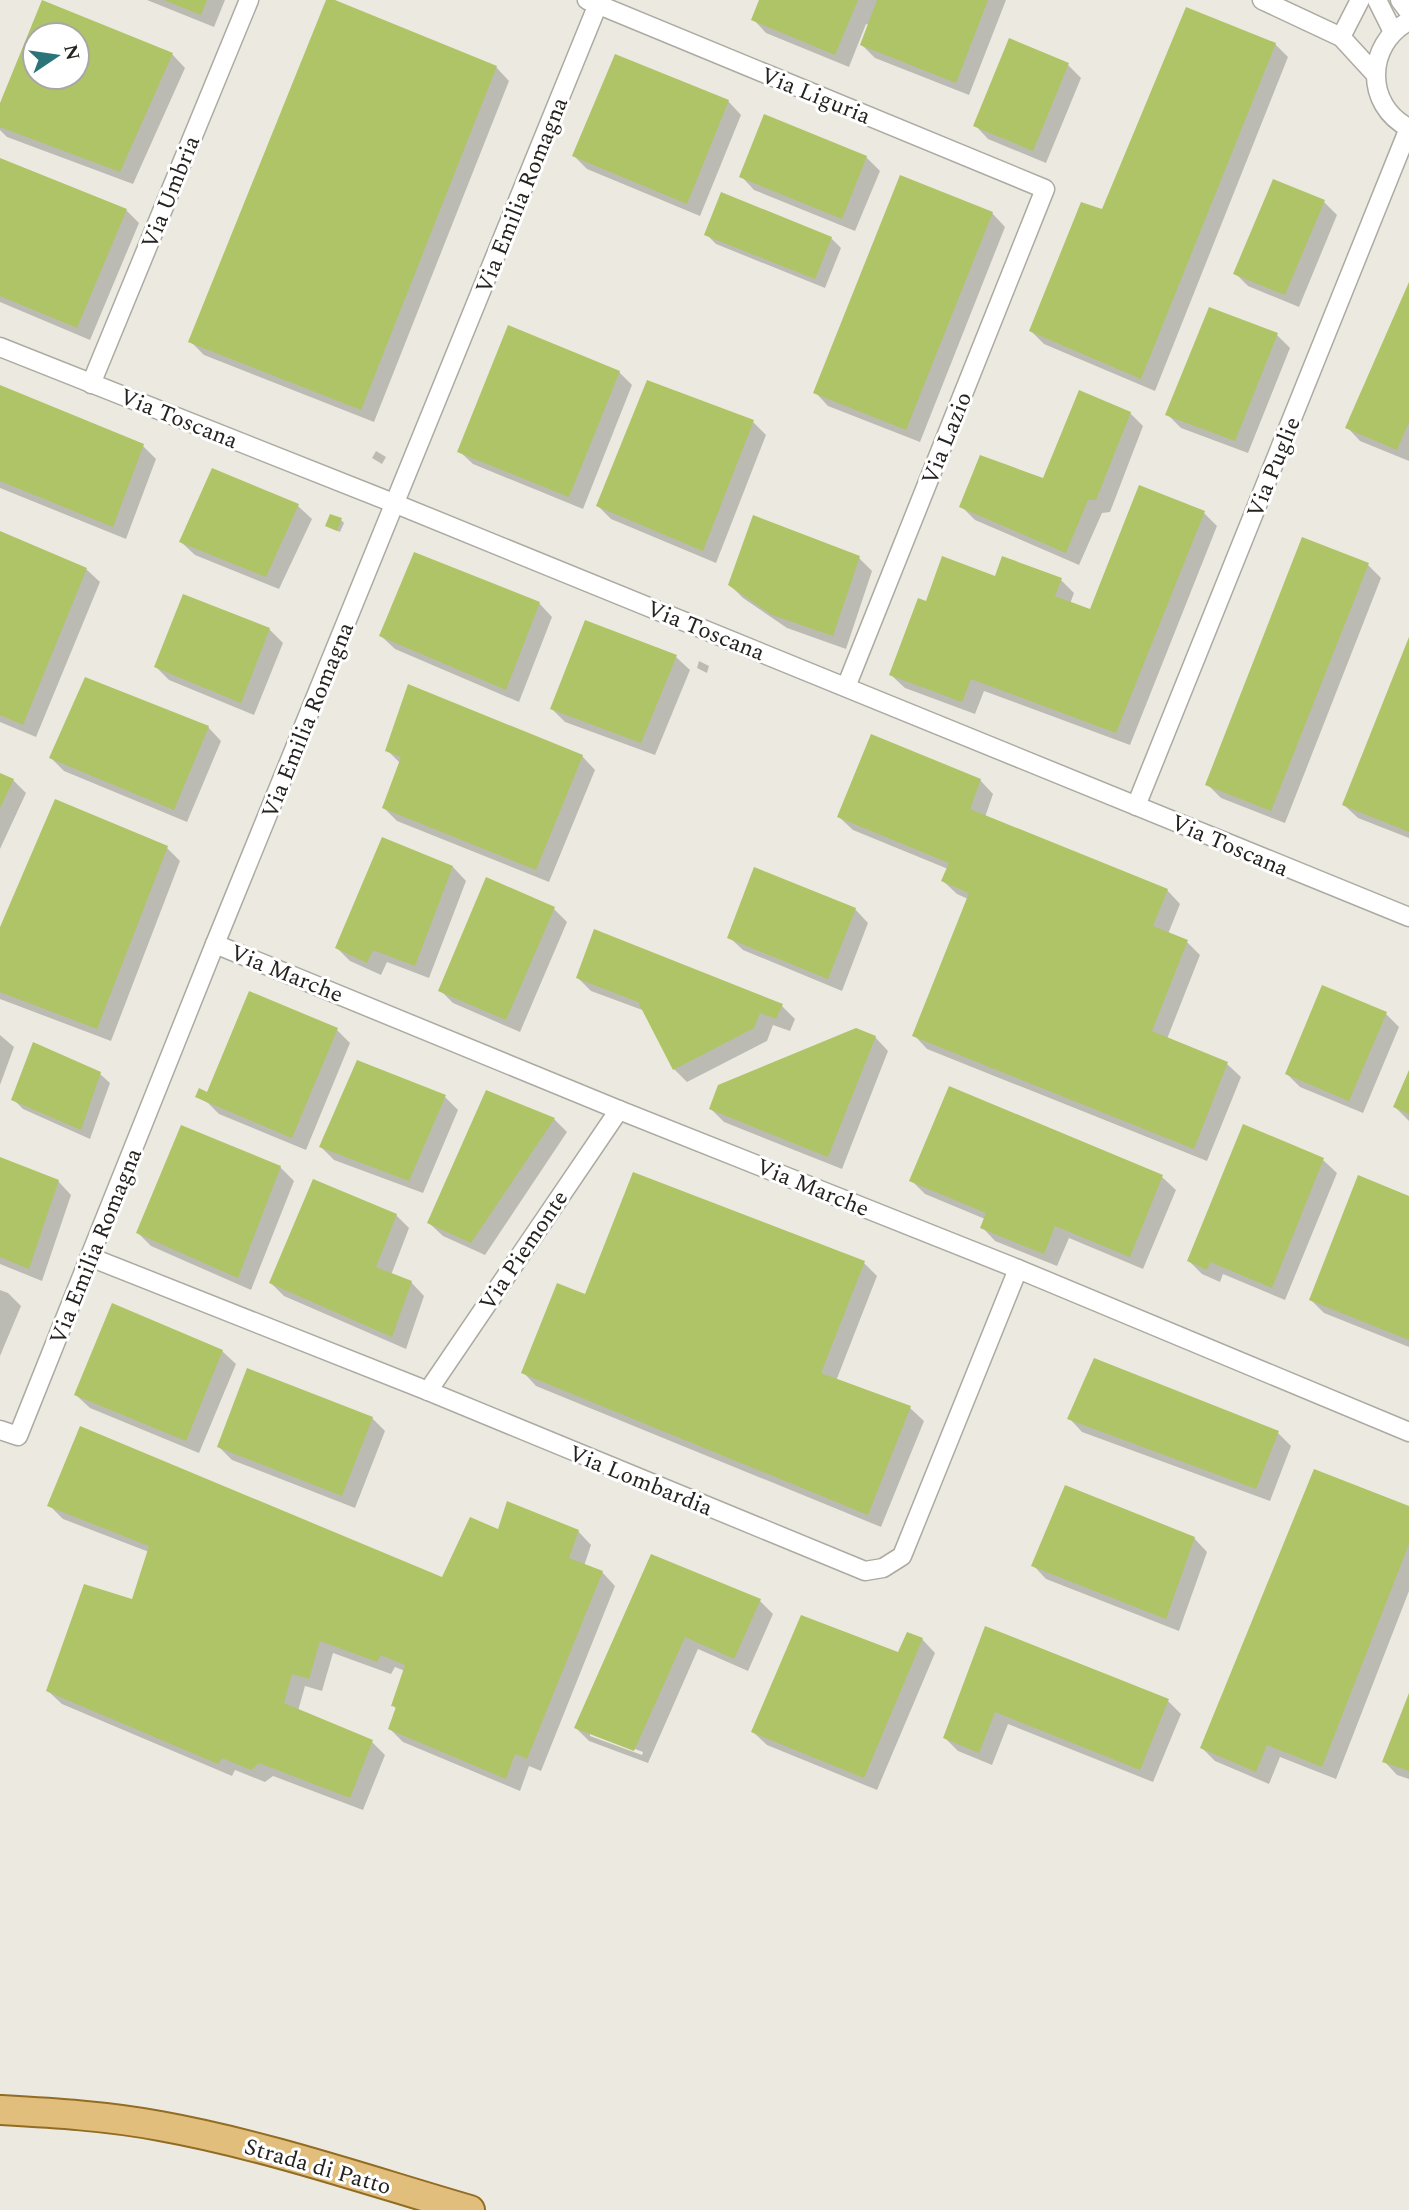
<svg xmlns="http://www.w3.org/2000/svg" width="1409" height="2210" viewBox="0 0 1409 2210" font-family="Spectral,serif">
  <style>
    .shadow { fill: #0003; fill-rule: evenodd }
    .building { fill: #afc466; fill-rule: evenodd }
    .lines { fill: none; stroke-linecap: round; stroke-linejoin: round }
    .street-casing { stroke: #acaaa1; stroke-width: 21 }
    .primary-casing { stroke: #926c23; stroke-width: 32 }
    .street { stroke: #fff; stroke-width: 18 }
    .primary { stroke: #e2be7c; stroke-width: 28 }
    .labels { text-anchor: middle; stroke-width: 6; stroke-linejoin: round; paint-order: stroke }
    .street-label { font-size: 23px; fill: #242320; stroke: #fff }
  </style>
  <rect width="100%" height="100%" fill="#eceae0"/>
  <g class="shadow">
    <polygon points="147,0 225,0 214,27"/>
    <polygon points="328,0 496,67 509,81 374,422 204,355 190,341"/>
    <polygon points="761,0 1006,0 969,95 875,58 862,45 869,25 866,24 849,67 766,33 753,19"/>
    <path d="M43 3 172 54 185 68 133 184 7 137 0 130V108ZM35 35H77V77H35Z"/>
    <polygon points="1275,44 1288,57 1155,391 1044,344 1031,331 1103,211"/>
    <polygon points="1068,65 1081,78 1046,163 988,139 975,125"/>
    <polygon points="728,101 741,115 700,216 587,169 574,156"/>
    <polygon points="866,157 880,171 855,231 754,190 741,176"/>
    <polygon points="0,160 126,210 139,223 90,340 0,302"/>
    <polygon points="1324,202 1337,215 1299,307 1248,286 1235,273"/>
    <polygon points="992,213 1005,227 920,442 828,406 815,392"/>
    <polygon points="706,234 831,238 841,248 825,288 716,244"/>
    <polygon points="1409,287 1409,461 1360,441 1347,427"/>
    <polygon points="1277,335 1290,348 1248,453 1181,428 1167,414"/>
    <polygon points="619,372 632,385 583,509 473,464 459,451"/>
    <polygon points="0,386 143,446 156,459 126,539 0,488"/>
    <polygon points="1130,413 1143,426 1110,512 1102,513 1079,565 975,520 961,506 1044,480"/>
    <polygon points="753,422 766,435 716,563 611,519 598,506"/>
    <polygon points="376,451 386,457 382,464 372,458"/>
    <polygon points="212,470 298,506 312,519 279,589 195,555 181,542"/>
    <polygon points="1204,513 1217,526 1130,745 984,691 975,714 905,688 891,675 927,603 996,578 1061,580 1074,593 1070,604 1091,611"/>
    <polygon points="341,520 344,523 340,532 327,526"/>
    <polygon points="0,533 86,569 100,582 36,737 0,722"/>
    <polygon points="859,558 872,571 846,649 787,628 743,598 730,585"/>
    <polygon points="1368,565 1381,578 1285,823 1221,798 1207,784"/>
    <polygon points="539,603 552,617 519,702 395,649 381,636"/>
    <polygon points="586,622 676,657 690,670 655,755 565,722 552,709"/>
    <polygon points="269,629 283,643 254,715 169,680 156,667"/>
    <polygon points="1409,642 1409,838 1358,818 1344,805"/>
    <polygon points="699,661 709,666 707,673 697,668"/>
    <polygon points="208,727 221,741 187,822 64,771 51,758"/>
    <polygon points="387,750 582,756 595,770 549,882 397,821 384,808 400,763"/>
    <polygon points="0,774 13,780 26,793 0,849"/>
    <polygon points="980,780 993,794 985,817 1167,890 1180,904 1168,934 1187,942 1200,955 1167,1039 1227,1064 1241,1077 1207,1161 927,1049 914,1035 968,899 957,894 943,881 948,869 853,830 839,817"/>
    <polygon points="383,839 453,867 466,881 429,978 387,962 381,975 350,961 337,948"/>
    <polygon points="167,848 180,861 111,1041 0,999 0,932"/>
    <polygon points="554,909 567,922 520,1032 453,1003 440,990"/>
    <polygon points="855,909 868,923 842,991 743,950 729,937"/>
    <polygon points="578,978 782,1006 795,1019 790,1031 773,1025 767,1041 687,1082 674,1069 645,1011 591,991"/>
    <polygon points="1386,1014 1399,1027 1363,1113 1300,1087 1287,1074"/>
    <polygon points="337,1030 350,1043 306,1150 219,1114 208,1103 197,1097 208,1094"/>
    <polygon points="0,1035 14,1047 0,1085"/>
    <polygon points="875,1037 888,1051 842,1169 724,1122 711,1109"/>
    <polygon points="100,1074 110,1083 90,1139 23,1109 13,1099"/>
    <polygon points="1409,1075 1409,1121 1395,1107"/>
    <polygon points="949,1088 1162,1177 1176,1190 1143,1269 1069,1238 1057,1266 995,1241 982,1227 985,1219 925,1194 911,1180"/>
    <polygon points="445,1097 458,1110 423,1193 334,1160 321,1147"/>
    <polygon points="554,1119 567,1132 485,1255 443,1236 429,1223"/>
    <polygon points="1244,1127 1323,1160 1337,1173 1285,1300 1223,1274 1220,1282 1202,1274 1189,1261"/>
    <polygon points="0,1159 58,1181 71,1195 42,1281 0,1264"/>
    <polygon points="280,1167 294,1181 251,1290 151,1246 138,1233"/>
    <polygon points="1409,1197 1409,1347 1324,1313 1311,1300"/>
    <polygon points="396,1215 409,1228 391,1275 411,1282 424,1296 406,1349 284,1296 271,1283"/>
    <polygon points="864,1263 877,1276 836,1381 910,1408 924,1421 881,1527 536,1386 523,1372 586,1297"/>
    <polygon points="0,1290 8,1293 21,1306 0,1356"/>
    <polygon points="222,1351 236,1364 199,1453 90,1408 76,1395"/>
    <polygon points="372,1418 385,1431 355,1508 232,1460 219,1447"/>
    <polygon points="1069,1418 1278,1433 1291,1446 1270,1501 1082,1432"/>
    <polygon points="49,1505 443,1579 499,1531 578,1531 591,1545 584,1566 602,1572 615,1586 541,1771 529,1766 520,1791 403,1742 390,1729 397,1710 393,1705 405,1671 395,1667 391,1674 333,1653 322,1691 305,1686 298,1711 372,1742 385,1755 363,1810 273,1776 265,1782 235,1770 232,1776 62,1704 48,1691 133,1601 149,1552 63,1519"/>
    <polygon points="1409,1508 1409,1591 1336,1779 1280,1757 1269,1784 1215,1761 1202,1748"/>
    <polygon points="1194,1538 1207,1552 1179,1631 1046,1579 1033,1565"/>
    <path d="M651 1556 760 1601 773 1614 748 1671 698 1649 648 1763 589 1741 576 1728ZM590 1732 643 1752 642 1755 590 1736Z"/>
    <polygon points="986,1628 1168,1701 1181,1714 1153,1782 1008,1724 992,1765 958,1751 945,1738"/>
    <polygon points="922,1639 935,1653 877,1790 767,1745 753,1732"/>
    <polygon points="1409,1697 1409,1779 1397,1775 1384,1761"/>
  </g>
  <g class="building">
    <path d="M42 0 173 53 120 172 0 127V103ZM35 35H77V77H35Z"/>
    <polygon points="164,0 207,0 201,15"/>
    <polygon points="326,0 335,0 497,66 361,410 188,342"/>
    <polygon points="759,0 858,0 835,55 751,20"/>
    <polygon points="877,0 988,0 956,83 860,45"/>
    <polygon points="1186,7 1276,43 1141,379 1029,331 1081,202 1102,209"/>
    <polygon points="1009,38 1069,63 1033,151 973,126"/>
    <polygon points="615,54 729,100 687,204 572,156"/>
    <polygon points="764,114 867,156 842,219 739,177"/>
    <polygon points="0,158 127,209 77,328 0,296"/>
    <polygon points="900,175 993,212 906,430 813,393"/>
    <polygon points="1273,179 1325,200 1285,295 1233,274"/>
    <polygon points="721,192 832,237 815,279 704,235"/>
    <polygon points="1409,282 1409,422 1397,450 1345,428"/>
    <polygon points="1209,307 1278,333 1235,441 1165,415"/>
    <polygon points="508,325 620,371 569,497 457,452"/>
    <polygon points="647,380 754,420 703,551 596,506"/>
    <polygon points="0,385 144,444 113,527 0,481"/>
    <polygon points="1079,390 1131,412 1096,500 1088,500 1066,553 959,507 980,455 1043,478"/>
    <polygon points="212,468 299,504 266,577 179,542"/>
    <polygon points="1139,485 1205,511 1116,733 971,679 962,702 889,675 918,598 926,601 942,556 995,576 1002,556 1062,578 1055,596 1090,609"/>
    <polygon points="330,514 342,518 337,531 325,526"/>
    <polygon points="753,515 860,556 833,636 772,615 728,585"/>
    <polygon points="0,531 87,568 23,725 0,715"/>
    <polygon points="1302,537 1369,563 1271,811 1205,785"/>
    <polygon points="414,552 540,602 506,690 379,636"/>
    <polygon points="183,594 270,628 241,703 154,667"/>
    <polygon points="585,620 677,655 641,743 550,709"/>
    <polygon points="1409,637 1409,832 1342,805"/>
    <polygon points="85,677 209,726 174,810 49,758"/>
    <polygon points="408,684 583,755 536,870 382,808 401,757 385,751"/>
    <polygon points="871,734 981,779 970,809 1168,889 1153,926 1188,940 1152,1031 1228,1062 1194,1149 912,1036 969,893 941,881 949,863 837,817"/>
    <polygon points="0,773 14,779 0,808"/>
    <polygon points="55,799 168,846 97,1029 0,992 0,927"/>
    <polygon points="382,837 453,866 415,966 373,950 367,963 335,948"/>
    <polygon points="754,867 856,908 828,979 727,938"/>
    <polygon points="486,877 555,907 506,1020 438,991"/>
    <polygon points="594,929 783,1004 776,1019 760,1013 754,1028 673,1070 638,1002 576,978"/>
    <polygon points="1322,985 1387,1012 1349,1101 1285,1074"/>
    <polygon points="249,991 338,1028 292,1138 195,1097 199,1088 207,1092"/>
    <polygon points="856,1028 876,1036 828,1157 709,1109 718,1085"/>
    <polygon points="33,1042 101,1072 81,1130 11,1100"/>
    <polygon points="357,1060 446,1095 409,1181 319,1147"/>
    <polygon points="1409,1070 1409,1114 1393,1107"/>
    <polygon points="949,1086 1163,1175 1130,1257 1055,1226 1044,1254 980,1228 986,1213 909,1181"/>
    <polygon points="486,1090 555,1118 471,1243 427,1223"/>
    <polygon points="1243,1124 1324,1158 1272,1288 1210,1262 1207,1270 1187,1261"/>
    <polygon points="181,1125 281,1166 238,1278 136,1233"/>
    <polygon points="0,1157 59,1180 29,1269 0,1257"/>
    <polygon points="633,1172 865,1261 821,1373 911,1406 868,1515 521,1373 557,1283 585,1294"/>
    <polygon points="1358,1175 1409,1196 1409,1340 1309,1300"/>
    <polygon points="313,1179 397,1214 376,1267 412,1281 392,1337 269,1283"/>
    <polygon points="112,1303 223,1350 186,1441 74,1395"/>
    <polygon points="1094,1358 1279,1431 1256,1489 1067,1419"/>
    <polygon points="247,1368 373,1417 342,1496 217,1447"/>
    <polygon points="80,1426 442,1577 470,1517 498,1529 507,1501 579,1530 569,1558 603,1571 527,1759 515,1754 506,1779 388,1729 396,1707 391,1706 405,1665 381,1655 377,1662 320,1641 309,1679 292,1674 284,1703 373,1740 350,1798 259,1763 251,1770 222,1758 218,1764 46,1691 84,1584 132,1599 149,1546 47,1506"/>
    <polygon points="1314,1469 1409,1506 1409,1544 1322,1767 1267,1745 1256,1772 1200,1748"/>
    <polygon points="1065,1485 1195,1537 1166,1619 1031,1566"/>
    <polygon points="651,1554 761,1599 734,1659 685,1637 634,1751 574,1728"/>
    <polygon points="801,1615 898,1652 907,1632 923,1638 864,1778 751,1732"/>
    <polygon points="985,1626 1169,1699 1140,1770 995,1712 979,1753 943,1738"/>
    <polygon points="1409,1693 1409,1771 1382,1762"/>
  </g>
  <g class="lines">
    <defs>
      <g id="street">
        <polyline points="587,0 1045,189 846,687"/>
        <polyline points="1262,0 1341,37 1375,74"/>
        <polyline points="1377,0 1393,32"/>
        <polyline points="1400,0 1409,12"/>
        <polyline points="1341,37 1360,0"/>
        <polyline points="0,347 396,504 1409,917"/>
        <polyline points="91,384 249,0"/>
        <path d="M1136 806 1409 128C1364 105 1366 44 1409 21"/>
        <polyline points="215,944 619,1110 1018,1269 1409,1432"/>
        <polyline points="90,1257 428,1391 865,1571 883,1568 902,1556 1018,1269"/>
        <polyline points="428,1391 619,1110"/>
        <polyline points="0,1430 18,1436 215,944 598,4"/>
      </g>
      <path id="primary" d="M0 2110C53 2113 107 2116 160 2126 265 2145 367 2180 470 2210"/>
    </defs>
    <use href="#street" class="street-casing"/>
    <use href="#primary" class="primary-casing"/>
    <use href="#street" class="street"/>
    <use href="#primary" class="primary"/>
  </g>
  <g class="labels">
    <g class="street-label">
      <text transform="translate(816 95) rotate(22)" y="8">Via Liguria</text>
      <text transform="translate(170 192) rotate(-68)" y="8">Via Umbria</text>
      <text transform="translate(521 195) rotate(-68)" y="8">Via Emilia Romagna</text>
      <text transform="translate(179 418) rotate(22)" y="8">Via Toscana</text>
      <text transform="translate(946 438) rotate(-68)" y="8">Via Lazio</text>
      <text transform="translate(1273 467) rotate(-68)" y="8">Via Puglie</text>
      <text transform="translate(706 630) rotate(22)" y="8">Via Toscana</text>
      <text transform="translate(307 720) rotate(-68)" y="8">Via Emilia Romagna</text>
      <text transform="translate(1230 845) rotate(23)" y="8">Via Toscana</text>
      <text transform="translate(287 973) rotate(22)" y="8">Via Marche</text>
      <text transform="translate(813 1187) rotate(22)" y="8">Via Marche</text>
      <text transform="translate(95 1246) rotate(-68)" y="8">Via Emilia Romagna</text>
      <text transform="translate(523 1250) rotate(-56)" y="8">Via Piemonte</text>
      <text transform="translate(641 1480) rotate(22)" y="8">Via Lombardia</text>
      <text transform="translate(318 2166) rotate(16)" y="8">Strada di Patto</text>
    </g>
  </g>
  <g transform="translate(56 56) rotate(77)"><circle r="33" fill="#ffffff" stroke="#a7a7a6" stroke-width="2"/>
  <path d="M0-5L12 26L0 18L-12 26Z" fill="#2a747a"/>
  <text y="-10" font-size="19" font-weight="bold" text-anchor="middle" fill="#242320">N</text>
  </g>
</svg>
